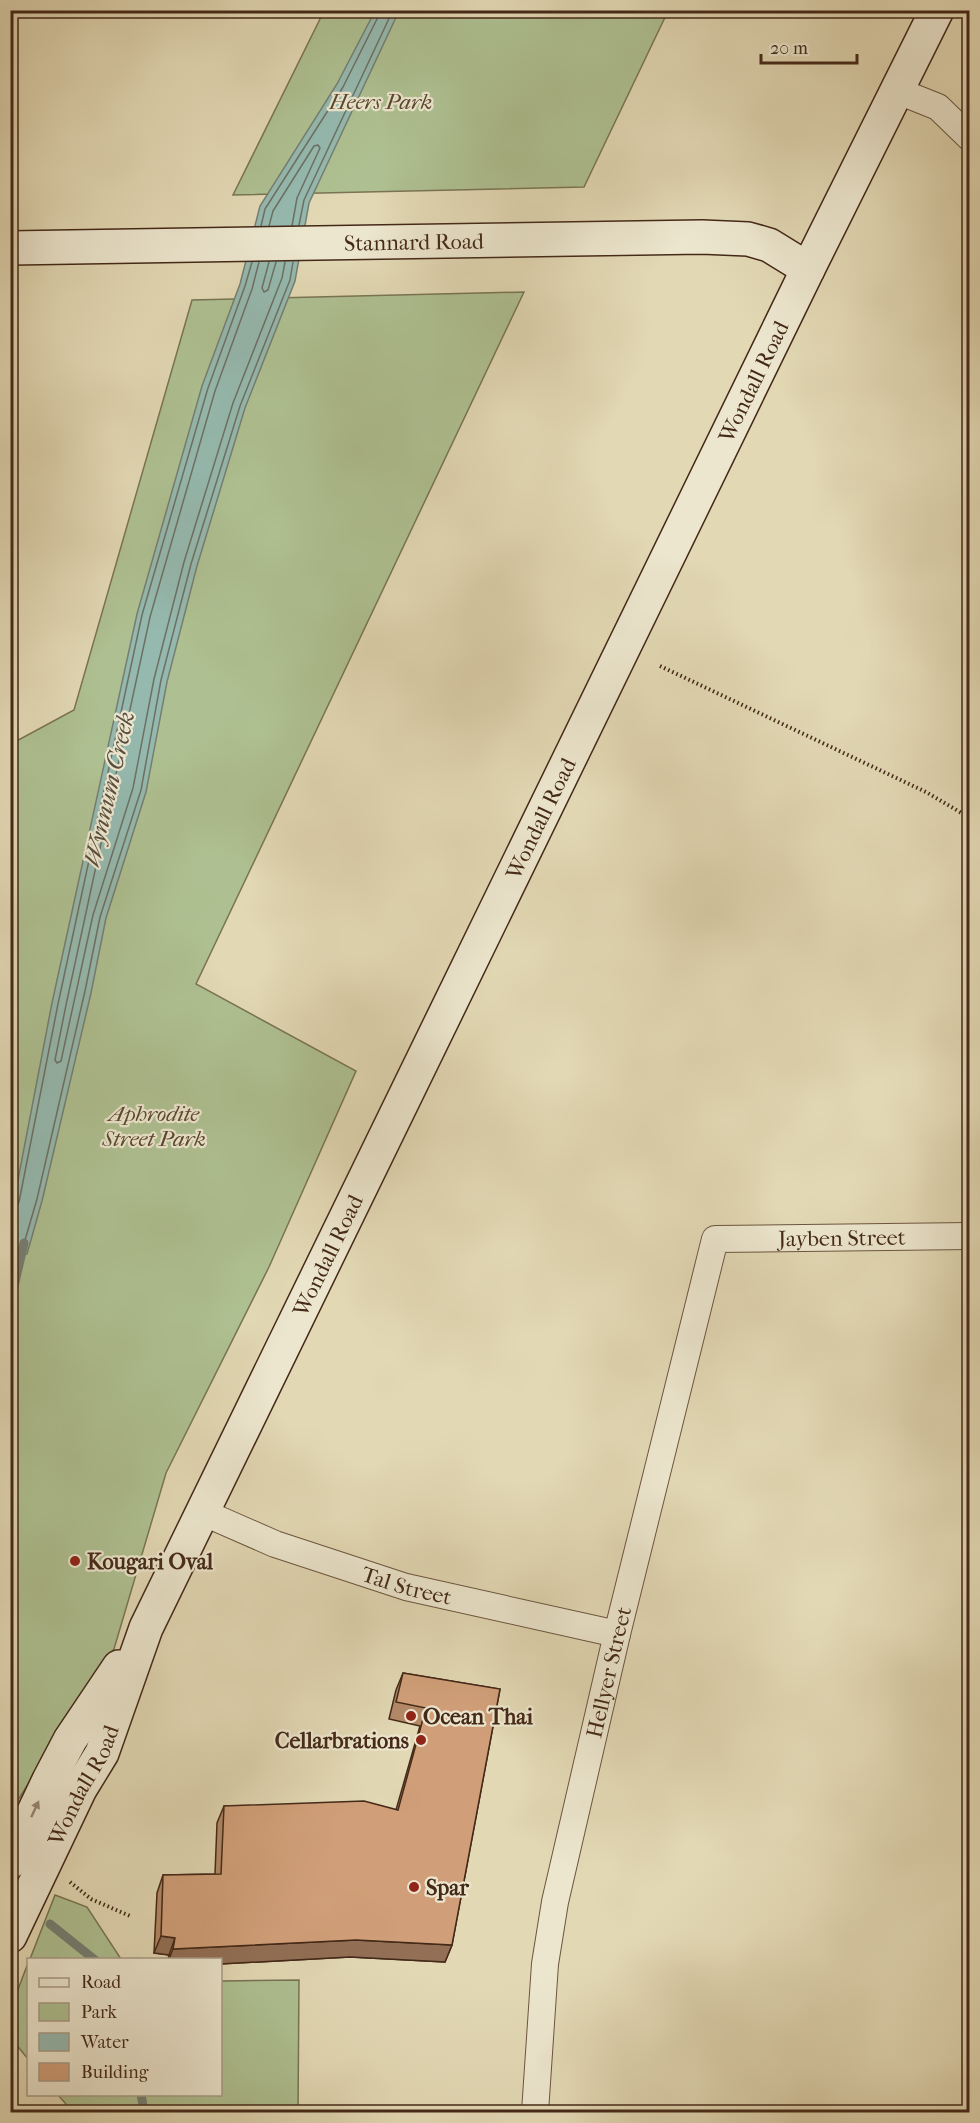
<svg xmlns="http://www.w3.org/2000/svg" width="980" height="2123" viewBox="0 0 980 2123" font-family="'IM FELL French Canon',serif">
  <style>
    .green { fill: #aec091; stroke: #797454; stroke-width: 1.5 }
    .water { fill: #95b9af; stroke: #757f73; stroke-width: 1.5 }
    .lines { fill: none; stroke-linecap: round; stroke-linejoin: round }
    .shore { stroke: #6c7164; stroke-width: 1.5 }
    .stream { stroke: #757f73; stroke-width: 9 }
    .street-casing { stroke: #6c553f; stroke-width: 28 }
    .secondary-casing { stroke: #442918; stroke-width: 36 }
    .path { stroke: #442918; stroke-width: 4; stroke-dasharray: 1.5 3; stroke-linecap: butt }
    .street { stroke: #ece6ce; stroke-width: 26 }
    .secondary { stroke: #ece6ce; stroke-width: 33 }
    .wall { fill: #b38968; stroke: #442918; stroke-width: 1.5 }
    .shaded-wall { fill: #926f55; stroke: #442918; stroke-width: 1.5 }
    .building { fill: #d09f79; stroke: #442918; stroke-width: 1.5 }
    .oneway { fill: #988873 }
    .poi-dot { fill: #8f2418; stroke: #ece6ce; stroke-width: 2 }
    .labels { text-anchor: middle; stroke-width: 4.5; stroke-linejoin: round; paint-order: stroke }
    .park-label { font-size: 22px; font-style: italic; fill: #594730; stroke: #ece6ce }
    .street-label { font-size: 22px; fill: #442918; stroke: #ece6ce }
    .poi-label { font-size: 22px; font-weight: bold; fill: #442918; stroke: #ece6ce; text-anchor: start }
    .water-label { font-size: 24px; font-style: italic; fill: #584d3e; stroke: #ece6ce }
  </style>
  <rect width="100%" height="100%" fill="#e2d8b4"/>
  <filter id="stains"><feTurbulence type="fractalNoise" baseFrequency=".00333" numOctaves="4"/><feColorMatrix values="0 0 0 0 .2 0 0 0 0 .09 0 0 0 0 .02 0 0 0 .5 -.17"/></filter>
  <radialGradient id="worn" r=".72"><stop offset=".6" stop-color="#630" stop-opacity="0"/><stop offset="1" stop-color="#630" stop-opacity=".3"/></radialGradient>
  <g class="green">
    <polygon points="324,11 668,11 584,187 233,195"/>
    <polygon points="524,292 196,984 356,1071 269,1267 166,1473 114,1649 11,1811 11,744 74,710 192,300"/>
    <polygon points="55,1895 87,1907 121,1959 30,1959"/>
    <polygon points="28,1963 28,2059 10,2037 11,2008"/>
    <polygon points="299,1980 298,2112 73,2112 58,2095 220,2094 221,1981"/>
  </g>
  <polygon class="water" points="375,11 399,11 309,203 295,281 245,408 197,566 167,682 146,792 106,918 91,993 42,1201 27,1254 11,1255 11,1216 52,1003 137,614 202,386 240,284 260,206 337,84"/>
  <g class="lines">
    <g class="shore">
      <polyline points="299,225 304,200 393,10"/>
      <polyline points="261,226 265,209 343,87 379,15 380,10"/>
      <polyline points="269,226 273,211 314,146 318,145 320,148 297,198 292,226"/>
      <polyline points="259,262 252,289 215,391 150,617 66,1005 55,1060 57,1063 61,1061 93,915 133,788 154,679 184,562 233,403 282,278 285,262"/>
      <polyline points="269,262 262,288 264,292 268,290 276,262"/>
      <polyline points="10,1208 16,1207 19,1202 58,1004 142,615 208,388 245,286 252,262"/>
      <polyline points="10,1249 23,1247 37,1199 85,991 100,917 141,790 161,680 191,564 240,406 290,280 293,262"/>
    </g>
    <g class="stream">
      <polyline points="10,1304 24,1243"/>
      <polyline points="50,1924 95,1960"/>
      <polyline points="141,2094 144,2112"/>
    </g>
    <defs>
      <g id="street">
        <polyline points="898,91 938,107 970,138"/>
        <path id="s1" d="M202 1512 275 1544 406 1587 617 1634"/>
        <path id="s2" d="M535 2112 545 1964 555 1902 617 1634 715 1239 970 1236"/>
      </g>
      <g id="secondary">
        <path id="s3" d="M10 248 702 237 748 239 769 245 808 269"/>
        <polyline points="10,1862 49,1780 70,1740 119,1667"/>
        <path id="s4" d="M10 1936 80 1789 102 1753 146 1628 808 269 937 10"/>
      </g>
    </defs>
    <use href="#street" class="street-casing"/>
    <use href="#secondary" class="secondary-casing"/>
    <g class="path">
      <polyline points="660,666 926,792 970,818"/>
      <polyline points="70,1882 91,1899 130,1916"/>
    </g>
    <use href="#street" class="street"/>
    <use href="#secondary" class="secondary"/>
  </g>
  <polygon class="wall" points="403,1673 500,1689 452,1945 445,1962 350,1957 220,1964 220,1959 168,1959 169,1955 154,1953 157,1893 163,1875 215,1874 217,1823 224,1806 396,1810 420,1726 389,1719 396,1690"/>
  <g class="shaded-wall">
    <polygon points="161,1936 175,1938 169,1955 154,1953"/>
    <polygon points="356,1940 452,1945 445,1962 350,1957 220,1964 220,1959 169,1959 173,1949"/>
  </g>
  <polygon class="building" points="403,1673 500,1689 452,1945 356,1940 173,1949 175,1938 161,1936 163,1875 221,1874 224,1806 364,1801 398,1810 426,1708 396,1702"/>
  <defs><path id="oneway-solid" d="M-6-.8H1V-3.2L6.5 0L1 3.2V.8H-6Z" transform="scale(1.5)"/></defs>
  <use class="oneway" href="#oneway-solid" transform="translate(35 1809) rotate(-65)"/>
  <g class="poi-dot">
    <circle cx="75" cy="1561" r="6"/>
    <circle cx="411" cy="1716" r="6"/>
    <circle cx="421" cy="1740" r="6"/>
    <circle cx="414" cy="1887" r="6"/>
  </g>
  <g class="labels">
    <g class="park-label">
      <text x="381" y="109">Heers Park</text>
      <text x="154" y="1121">Aphrodite<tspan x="154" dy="25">Street Park</tspan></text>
    </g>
    <g class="street-label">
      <text dy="8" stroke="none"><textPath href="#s3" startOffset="404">Stannard Road</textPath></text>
      <text dy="8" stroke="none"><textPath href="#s4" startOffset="1724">Wondall Road</textPath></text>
      <text dy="8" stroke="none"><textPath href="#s4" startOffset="1238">Wondall Road</textPath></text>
      <text dy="8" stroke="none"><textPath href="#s2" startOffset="1020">Jayben Street</textPath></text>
      <text dy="8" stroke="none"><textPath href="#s4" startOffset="752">Wondall Road</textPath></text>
      <text dy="8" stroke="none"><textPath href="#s1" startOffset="218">Tal Street</textPath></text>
      <text dy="8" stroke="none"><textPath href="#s2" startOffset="447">Hellyer Street</textPath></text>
      <text dy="8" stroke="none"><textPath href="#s4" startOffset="168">Wondall Road</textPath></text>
    </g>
    <g class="poi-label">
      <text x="87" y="1569">Kougari Oval</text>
      <text x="423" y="1724">Ocean Thai</text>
      <text x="409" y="1748" text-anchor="end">Cellarbrations</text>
      <text x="426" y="1895">Spar</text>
    </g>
    <g class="water-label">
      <text transform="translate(109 789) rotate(-77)" y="8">Wynnum Creek</text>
    </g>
  </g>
  <rect width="980" height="2123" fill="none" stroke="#e2d8b4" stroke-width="36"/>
  <rect x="12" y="12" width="956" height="2099" fill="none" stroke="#442918" stroke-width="3"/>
  <rect x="18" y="18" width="944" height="2087" fill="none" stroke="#442918" stroke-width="1.5"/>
  <rect x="27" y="1958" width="195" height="138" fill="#ece6ce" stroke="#a99a85" stroke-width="1.5"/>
  <rect x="39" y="1978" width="30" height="9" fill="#ece6ce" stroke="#a99a85" stroke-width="1.5"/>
  <text x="81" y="1988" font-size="18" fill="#442918">Road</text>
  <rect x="39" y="2003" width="30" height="18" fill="#aec091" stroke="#a99a85" stroke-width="1.5"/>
  <text x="81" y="2018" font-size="18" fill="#442918">Park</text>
  <rect x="39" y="2033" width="30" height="18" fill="#95b9af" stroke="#a99a85" stroke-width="1.5"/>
  <text x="81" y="2048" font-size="18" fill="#442918">Water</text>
  <rect x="39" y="2063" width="30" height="18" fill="#d09f79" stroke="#a99a85" stroke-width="1.5"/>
  <text x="81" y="2078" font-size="18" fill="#442918">Building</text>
  <path d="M761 54v9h96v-9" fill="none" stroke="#442918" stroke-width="3"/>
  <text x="770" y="54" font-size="18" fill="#442918" stroke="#ece6ce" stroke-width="4.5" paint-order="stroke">20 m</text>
  <rect width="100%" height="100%" filter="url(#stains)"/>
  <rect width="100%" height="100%" fill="url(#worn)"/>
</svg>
